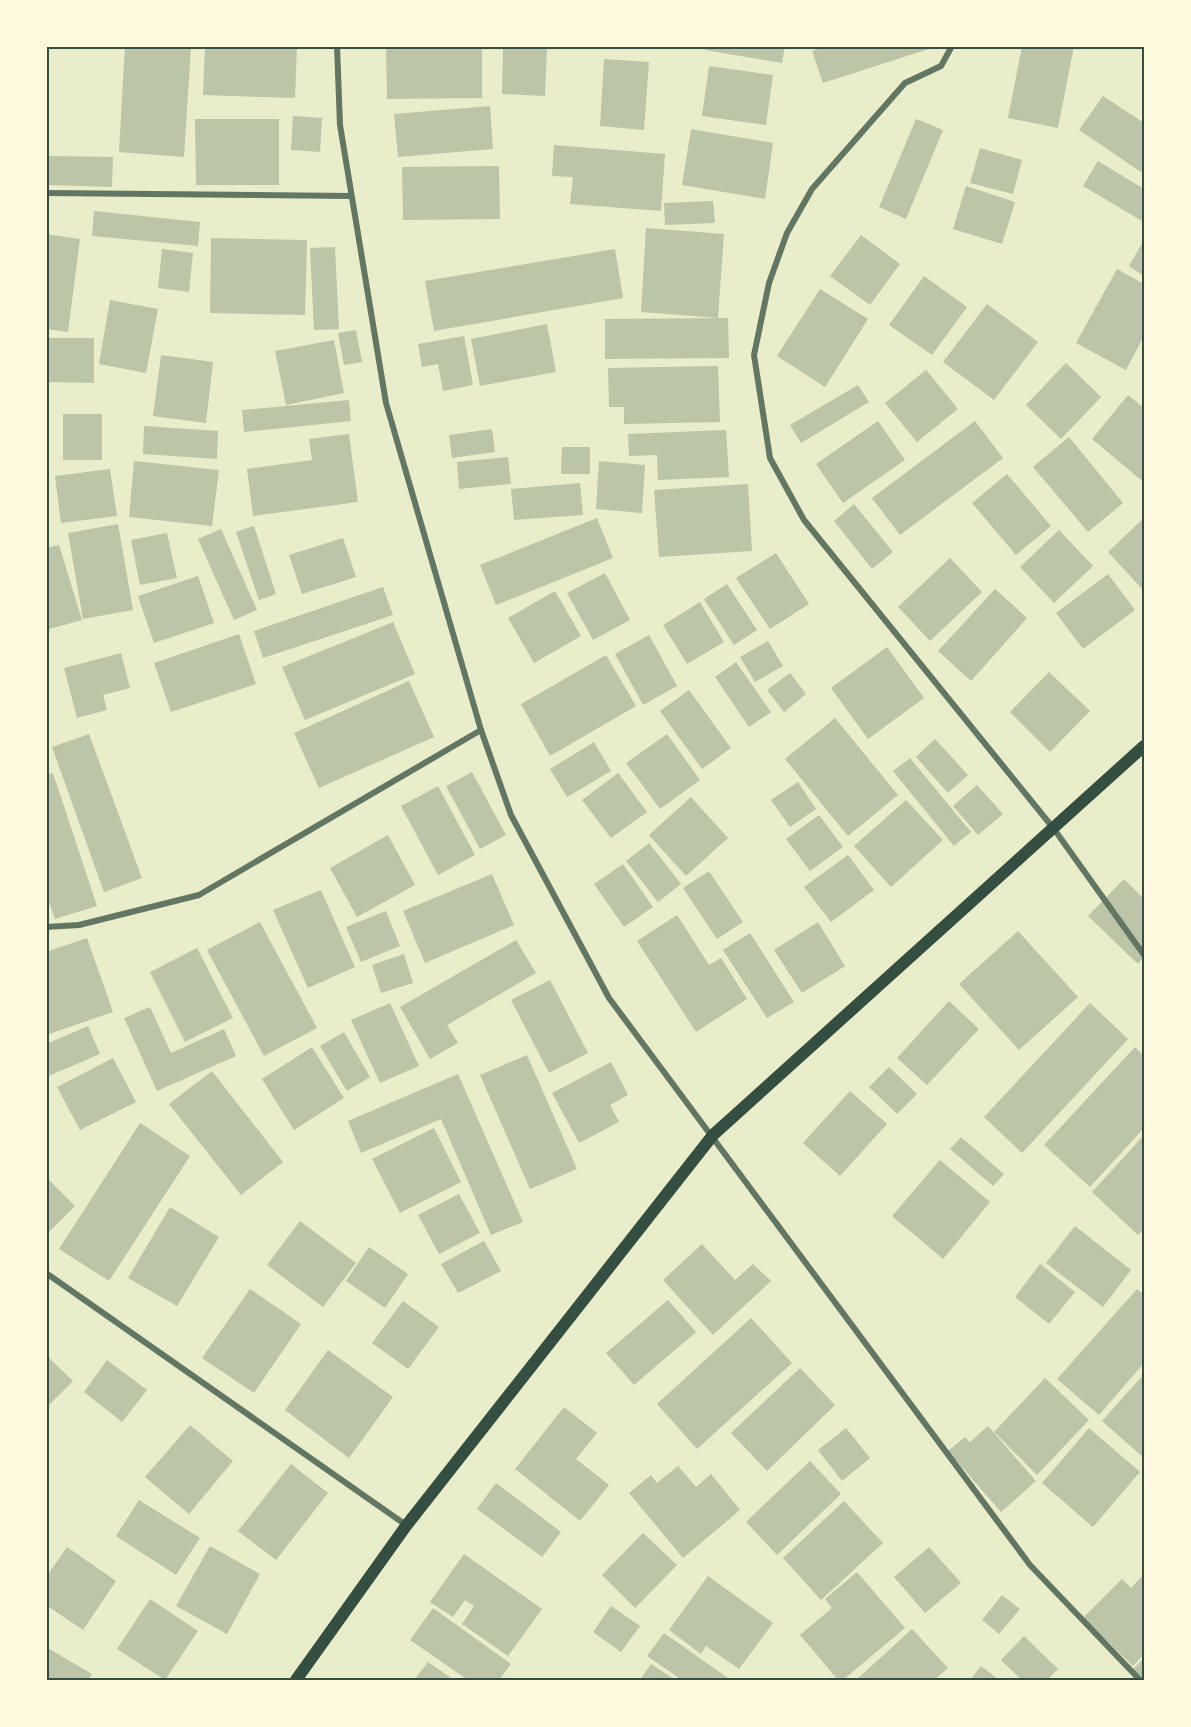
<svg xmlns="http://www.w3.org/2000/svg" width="1191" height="1727" viewBox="0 0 1191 1727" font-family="'Fira Sans Condensed',sans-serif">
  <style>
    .building { fill: #bcc5a7 }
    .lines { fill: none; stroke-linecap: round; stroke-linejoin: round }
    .minor { stroke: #617663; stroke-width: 6 }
    .secondary { stroke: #344e41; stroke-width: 12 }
    .neatline { fill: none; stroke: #344e41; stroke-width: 2 }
  </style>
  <rect width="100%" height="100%" fill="#e9edc9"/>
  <g class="building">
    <polygon points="125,46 191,46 184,157 119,152"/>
    <polygon points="205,46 297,46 295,98 203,95"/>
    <polygon points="482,46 482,98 387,99 386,47"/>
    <polygon points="503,46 547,46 545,96 502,94"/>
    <polygon points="705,46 785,46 782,63 705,50"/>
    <polygon points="826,46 935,46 935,47 823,83 812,51"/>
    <polygon points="1022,46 1074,46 1058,128 1008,118"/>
    <polygon points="604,59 649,62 644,130 600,126"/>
    <polygon points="709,66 773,75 766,125 702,116"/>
    <polygon points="1103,96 1144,123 1144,174 1079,130"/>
    <polygon points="490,106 493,149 398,157 394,114"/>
    <polygon points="293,116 322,118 320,152 291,150"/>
    <polygon points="195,119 279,119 279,185 196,185"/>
    <polygon points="916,119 943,130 906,219 879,207"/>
    <polygon points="691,129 773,143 765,199 682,185"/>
    <polygon points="554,145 665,154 661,211 570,204 573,177 552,176"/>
    <polygon points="980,148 1022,160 1013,194 970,183"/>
    <polygon points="46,156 113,157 112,187 46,185"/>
    <polygon points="1098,161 1144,189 1142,221 1083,186"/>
    <polygon points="499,166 500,219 403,220 402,167"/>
    <polygon points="966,186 1015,202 1002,244 953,229"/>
    <polygon points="713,201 715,223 665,225 664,203"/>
    <polygon points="94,211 200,222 198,246 92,236"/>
    <polygon points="646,228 724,234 718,318 641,312"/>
    <polygon points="46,234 80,239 68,332 46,329"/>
    <polygon points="861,235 900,264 870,305 830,276"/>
    <polygon points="211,238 307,240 305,315 210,313"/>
    <polygon points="1144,240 1144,276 1129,266"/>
    <polygon points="335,247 339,329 314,330 310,248"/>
    <polygon points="162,249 193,253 189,292 158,288"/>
    <polygon points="615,249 623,298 434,331 425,281"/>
    <polygon points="1117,269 1144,284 1144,336 1126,370 1076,343"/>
    <polygon points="924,276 967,307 932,355 889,325"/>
    <polygon points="820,289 868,319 825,387 777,356"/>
    <polygon points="110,300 158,309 146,373 99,364"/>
    <polygon points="987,304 1038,342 994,400 943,362"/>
    <polygon points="728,318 729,358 605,359 605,319"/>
    <polygon points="547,324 556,372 480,386 471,339"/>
    <polygon points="356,330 362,362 344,365 338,333"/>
    <polygon points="464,336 473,385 443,391 438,364 422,367 418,344"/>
    <polygon points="46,338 94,338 94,383 46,382"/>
    <polygon points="334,340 344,393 286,405 275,351"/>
    <polygon points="161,355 213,362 206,423 153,416"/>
    <polygon points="1066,363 1101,397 1061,439 1026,405"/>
    <polygon points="718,366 720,422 624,424 624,407 609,407 608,368"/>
    <polygon points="926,370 958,409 917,442 885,403"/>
    <polygon points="858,385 869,402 801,443 790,425"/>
    <polygon points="1128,395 1144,408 1144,476 1141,480 1092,439"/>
    <polygon points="349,400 351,421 244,432 242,410"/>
    <rect x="63" y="414" width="39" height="46"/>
    <polygon points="878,421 905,460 843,503 816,464"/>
    <polygon points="975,421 1003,458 900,535 872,498"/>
    <polygon points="144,426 218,431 217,459 143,454"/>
    <polygon points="492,429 495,452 452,458 449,435"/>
    <polygon points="726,430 729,477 658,480 657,455 629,456 628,434"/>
    <polygon points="349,434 358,502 253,516 247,469 312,460 309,439"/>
    <polygon points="1069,437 1123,503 1088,532 1033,467"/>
    <polygon points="562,447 590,447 590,474 561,474"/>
    <polygon points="508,457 511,484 459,489 457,462"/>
    <polygon points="134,461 219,470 212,526 129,517"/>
    <polygon points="599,461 645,465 642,513 596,509"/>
    <polygon points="110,469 117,516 61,523 55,476"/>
    <polygon points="1007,474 1051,526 1016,555 972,503"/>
    <polygon points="580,483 583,515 514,520 511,489"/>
    <polygon points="748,484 752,551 659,557 654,490"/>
    <polygon points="854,504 893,552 872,569 834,521"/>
    <polygon points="597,518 613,558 496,605 480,565"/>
    <polygon points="1144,518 1144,591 1108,552"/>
    <polygon points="118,524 133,610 83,619 68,533"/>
    <polygon points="254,526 276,594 259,600 236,532"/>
    <polygon points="221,529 257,610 234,620 198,539"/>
    <polygon points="1059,530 1093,566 1054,603 1020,567"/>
    <polygon points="167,533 177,578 140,585 131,540"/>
    <polygon points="343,538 356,577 302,594 289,555"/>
    <polygon points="59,545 82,620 46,630 46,548"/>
    <polygon points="776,553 809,604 770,629 736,578"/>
    <polygon points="950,558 982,592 930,641 898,607"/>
    <polygon points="605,573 630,620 593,640 567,593"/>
    <polygon points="1108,574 1135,610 1083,649 1056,613"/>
    <polygon points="198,576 214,623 154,643 138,596"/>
    <polygon points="727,584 757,630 734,645 704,599"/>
    <polygon points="383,587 393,615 263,658 254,631"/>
    <polygon points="995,589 1027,618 971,681 938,651"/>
    <polygon points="555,591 581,636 534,663 508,618"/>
    <polygon points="700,602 724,642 687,664 663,625"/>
    <polygon points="393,622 415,674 305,720 282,667"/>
    <polygon points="239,634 256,684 171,712 154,663"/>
    <polygon points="649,635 677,686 643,705 615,654"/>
    <polygon points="768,641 783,666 755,682 740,657"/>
    <polygon points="887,647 924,698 868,739 831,688"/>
    <polygon points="121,653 130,688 103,695 107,710 77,718 64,668"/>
    <polygon points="606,655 636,706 550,756 521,704"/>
    <polygon points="736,662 771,712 749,727 715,677"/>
    <polygon points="1049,672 1090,711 1050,752 1010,712"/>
    <polygon points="790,673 806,694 784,712 767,690"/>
    <polygon points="409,681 434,737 319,788 294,733"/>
    <polygon points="689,690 731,748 702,769 660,711"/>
    <polygon points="835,718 898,795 848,836 785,759"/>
    <polygon points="89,734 142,878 104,892 52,747"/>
    <polygon points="667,734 700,780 660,809 626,763"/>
    <polygon points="935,739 968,775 948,793 916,757"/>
    <polygon points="594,742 611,771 567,797 550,769"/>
    <polygon points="910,758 971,832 954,846 893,771"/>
    <polygon points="472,772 506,835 480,849 446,786"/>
    <polygon points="53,773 97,906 55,919 46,894 46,775"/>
    <polygon points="618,773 647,812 611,838 582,800"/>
    <polygon points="798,782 816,809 790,827 771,800"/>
    <polygon points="977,785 1003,814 978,835 953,806"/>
    <polygon points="438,786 475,855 438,875 401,806"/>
    <polygon points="691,797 728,838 686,876 649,835"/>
    <polygon points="906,800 943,840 891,887 854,846"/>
    <polygon points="819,815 843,847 810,871 786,839"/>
    <polygon points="388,835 415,885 357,917 330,868"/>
    <polygon points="649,843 681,884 658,902 626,861"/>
    <polygon points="848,855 874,890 831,922 804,887"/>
    <polygon points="623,864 653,907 624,927 594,884"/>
    <polygon points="709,871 743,922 717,939 683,888"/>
    <polygon points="492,874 514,925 425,963 403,911"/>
    <polygon points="1124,879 1144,899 1144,957 1138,964 1088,916"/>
    <polygon points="321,890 355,967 308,988 273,910"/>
    <polygon points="386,911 400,946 361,962 346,927"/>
    <polygon points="677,915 709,965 721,958 747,999 696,1032 637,941"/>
    <polygon points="260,922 317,1028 264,1056 207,950"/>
    <polygon points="818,922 845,966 802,993 774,950"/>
    <polygon points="1018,931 1078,997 1019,1050 959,984"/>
    <polygon points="750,933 794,1002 767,1018 723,950"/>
    <polygon points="87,938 113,1012 46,1035 46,952"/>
    <polygon points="516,940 536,973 447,1025 458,1043 430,1059 400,1007"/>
    <polygon points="197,948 233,1018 185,1042 150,972"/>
    <polygon points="404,954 413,983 381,993 372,965"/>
    <polygon points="550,980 588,1053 549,1073 511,1000"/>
    <polygon points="949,1001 979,1029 927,1085 897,1058"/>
    <polygon points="390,1003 419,1066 380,1083 351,1020"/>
    <polygon points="1090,1003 1128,1039 1022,1153 984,1117"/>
    <polygon points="150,1007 171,1053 224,1029 236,1056 157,1091 124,1018"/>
    <polygon points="88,1026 100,1054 46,1077 46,1044"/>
    <polygon points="344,1032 370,1077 347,1091 320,1046"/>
    <polygon points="312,1047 344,1098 294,1130 262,1079"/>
    <polygon points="1135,1047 1144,1056 1144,1128 1090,1187 1044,1145"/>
    <polygon points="527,1055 577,1169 530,1189 480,1075"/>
    <polygon points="113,1058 136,1102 80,1130 57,1087"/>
    <polygon points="611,1062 628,1095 610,1105 619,1122 579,1143 552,1093"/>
    <polygon points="889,1067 917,1094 897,1114 869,1087"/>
    <polygon points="212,1071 283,1162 241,1195 169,1104"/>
    <polygon points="458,1074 523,1222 491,1235 441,1119 361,1153 348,1121"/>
    <polygon points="850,1091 887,1124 840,1176 803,1143"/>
    <polygon points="140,1123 190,1156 109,1281 59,1249"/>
    <polygon points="434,1128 461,1182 400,1213 372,1159"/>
    <polygon points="1144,1135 1144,1228 1138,1235 1092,1192"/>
    <polygon points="961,1137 1004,1174 993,1186 950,1149"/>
    <polygon points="940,1160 990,1202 943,1259 892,1216"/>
    <polygon points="46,1177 75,1206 46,1235"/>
    <polygon points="459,1194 480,1233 439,1254 418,1215"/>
    <polygon points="170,1207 219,1237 177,1306 128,1278"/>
    <polygon points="300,1221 356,1263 323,1307 267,1265"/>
    <polygon points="1075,1226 1131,1270 1103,1307 1046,1263"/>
    <polygon points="484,1241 501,1271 458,1293 441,1264"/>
    <polygon points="702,1244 735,1280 753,1264 771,1281 713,1335 663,1280"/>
    <polygon points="369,1247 408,1274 385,1308 346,1281"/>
    <polygon points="1040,1264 1075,1292 1049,1324 1015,1297"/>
    <polygon points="250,1289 301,1324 254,1393 202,1358"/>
    <polygon points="1137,1289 1144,1295 1144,1363 1099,1415 1057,1379"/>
    <polygon points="668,1300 696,1332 634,1385 606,1353"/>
    <polygon points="403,1301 439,1327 408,1369 372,1343"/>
    <polygon points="751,1318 792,1363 697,1449 657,1404"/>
    <polygon points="328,1350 393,1397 349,1458 285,1410"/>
    <polygon points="46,1355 73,1381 46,1408"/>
    <polygon points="107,1360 147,1390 122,1422 84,1392"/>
    <polygon points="800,1368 835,1405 767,1471 731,1433"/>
    <polygon points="1144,1374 1144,1458 1102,1421"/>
    <polygon points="1045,1378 1089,1420 1037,1475 994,1432"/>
    <polygon points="564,1407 597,1433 576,1459 609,1485 580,1521 515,1469"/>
    <polygon points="190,1425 233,1461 189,1514 145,1477"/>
    <polygon points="988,1426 1036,1481 1001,1512 948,1451 965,1437 970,1442"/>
    <polygon points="846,1428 870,1458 842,1481 818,1450"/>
    <polygon points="1089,1428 1140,1472 1093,1527 1042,1483"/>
    <polygon points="810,1461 841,1494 777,1555 746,1522"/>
    <polygon points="291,1464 328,1493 276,1560 238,1531"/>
    <polygon points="678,1466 696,1487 711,1474 740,1510 683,1558 629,1493 651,1475 657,1483"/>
    <polygon points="496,1483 561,1532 542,1557 477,1509"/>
    <polygon points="139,1500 200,1538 176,1575 116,1536"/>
    <polygon points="844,1501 883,1543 821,1600 783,1558"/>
    <polygon points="643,1533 677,1565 635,1608 602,1575"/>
    <polygon points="210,1546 260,1574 227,1634 176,1606"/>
    <polygon points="67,1547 116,1581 83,1630 46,1605 46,1577"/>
    <polygon points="929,1547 961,1583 925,1613 894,1577"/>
    <polygon points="464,1554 542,1609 508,1656 462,1624 474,1606 465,1600 453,1617 430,1602"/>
    <polygon points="857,1572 905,1628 843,1680 838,1680 800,1635 832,1608 825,1599"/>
    <polygon points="1144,1574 1144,1654 1133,1666 1083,1618 1122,1579 1131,1588"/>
    <polygon points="708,1576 773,1623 739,1669 706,1646 701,1654 669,1630"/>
    <polygon points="1002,1595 1020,1609 999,1634 982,1620"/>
    <polygon points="150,1599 198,1631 165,1680 117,1649"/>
    <polygon points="611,1606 640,1626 621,1652 593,1632"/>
    <polygon points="433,1608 511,1664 499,1680 468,1680 410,1640"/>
    <polygon points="912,1629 948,1668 934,1680 856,1680"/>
    <polygon points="664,1633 728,1678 726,1680 682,1680 647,1656"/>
    <polygon points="1024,1636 1058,1669 1047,1680 1022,1680 1001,1660"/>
    <polygon points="46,1647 92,1674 88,1680 46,1680"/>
    <polygon points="1144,1658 1144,1680 1142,1680 1132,1670"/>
    <polygon points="428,1662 454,1680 414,1680"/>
    <polygon points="651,1664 675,1680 640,1680"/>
    <polygon points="981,1666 999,1680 970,1680"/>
  </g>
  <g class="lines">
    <g class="minor">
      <polyline points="337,46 340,125 386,403 481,730 511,815 609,998 1030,1565 1140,1680"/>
      <polyline points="952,46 941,66 905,83 812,189 787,233 769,283 754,355 770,458 804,520 1054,829 1144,955"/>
      <polyline points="46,193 351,196"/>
      <polyline points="46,927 79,925 199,895 481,730"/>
      <polyline points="46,1273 406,1525"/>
    </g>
    <polyline class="secondary" points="296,1680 406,1526 713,1135 1144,746"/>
  </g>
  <rect width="1191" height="1727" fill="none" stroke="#fefae0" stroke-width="96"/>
  <rect x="48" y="48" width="1095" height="1631" class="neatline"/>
</svg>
